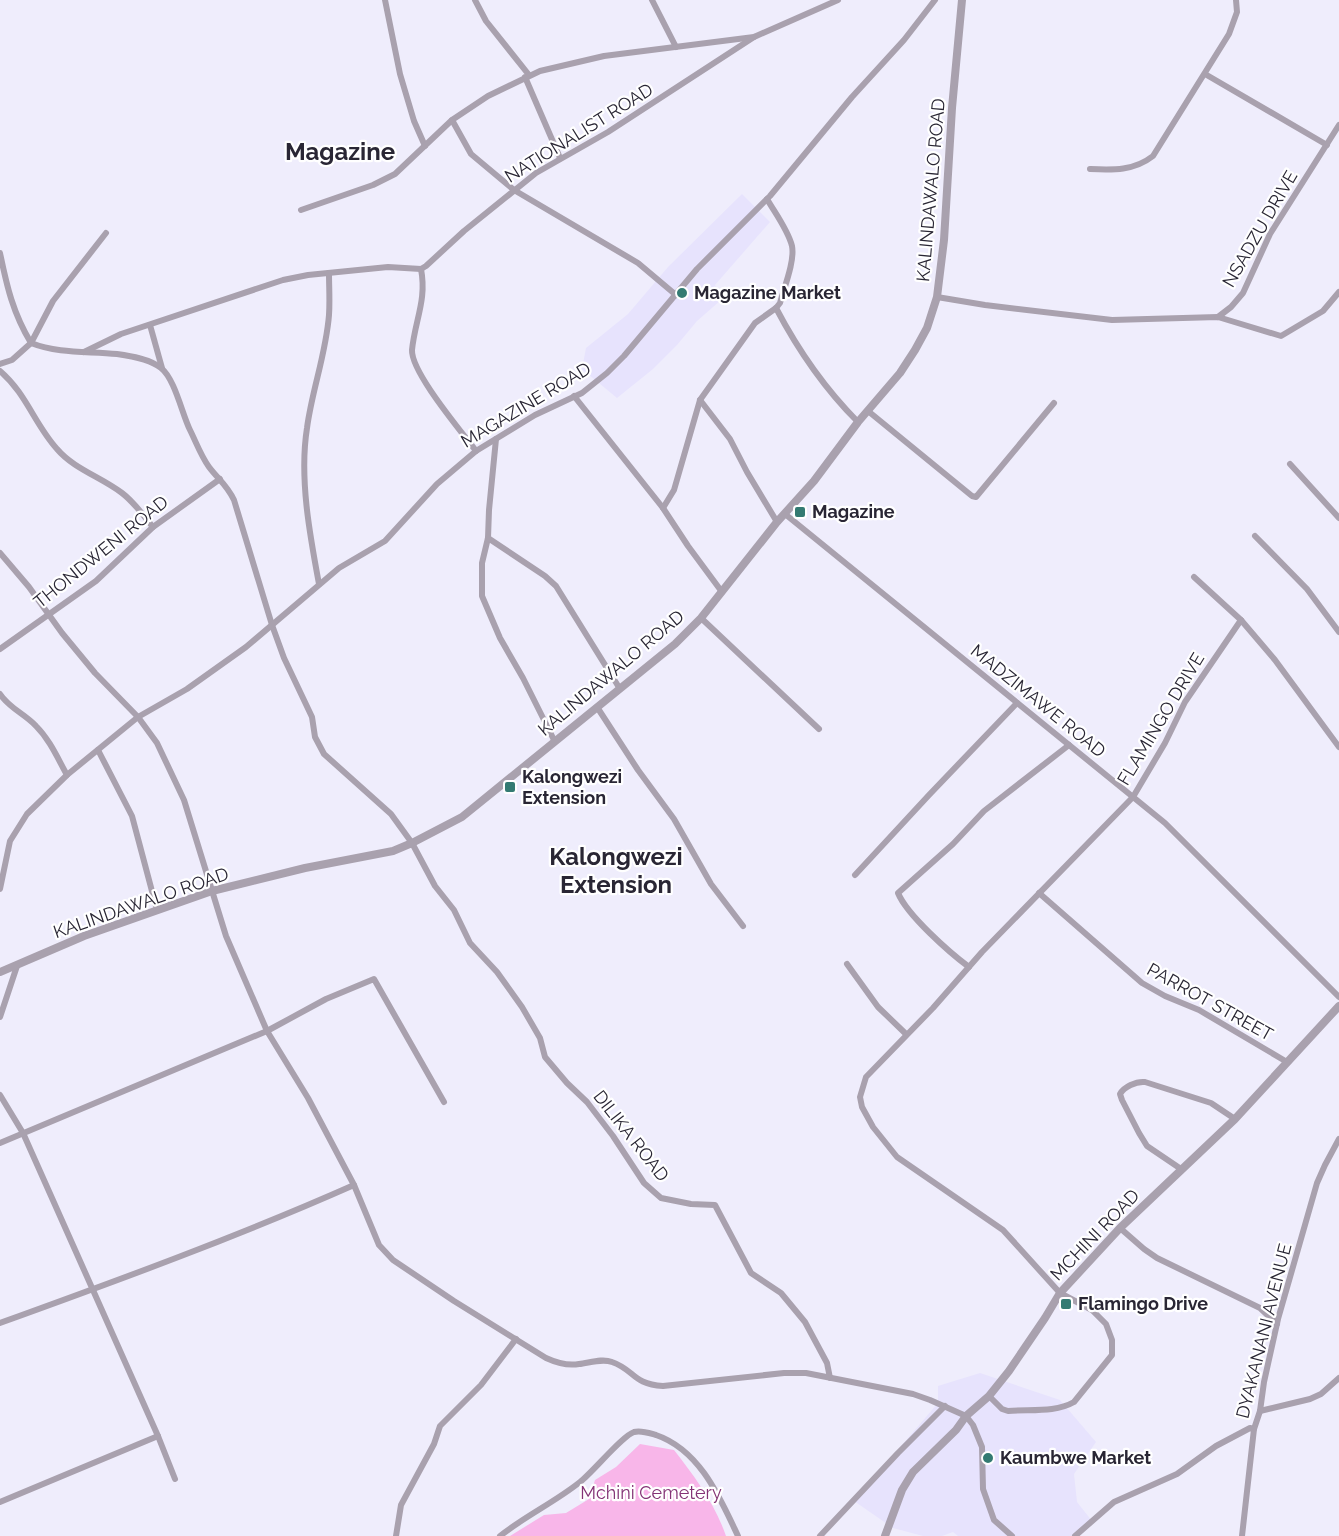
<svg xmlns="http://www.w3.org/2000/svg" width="1339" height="1536" viewBox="0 0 1339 1536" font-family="Raleway,sans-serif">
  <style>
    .built { fill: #e7e3fd }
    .green { fill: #f8b6e9 }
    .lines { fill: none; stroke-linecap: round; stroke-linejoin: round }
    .minor { stroke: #a9a1ae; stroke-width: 6 }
    .tertiary { stroke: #a9a1ae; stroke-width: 8 }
    .poi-dot { fill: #337a72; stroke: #fff; stroke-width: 2 }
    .labels { text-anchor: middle; stroke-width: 4.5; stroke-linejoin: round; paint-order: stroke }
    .street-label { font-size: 18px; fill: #292634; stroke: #fff }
    .poi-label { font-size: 18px; font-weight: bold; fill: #292634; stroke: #fff; text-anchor: start }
    .park-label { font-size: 18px; fill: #843376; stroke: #fff }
    .district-label { font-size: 24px; font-weight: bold; fill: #292634; stroke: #fff }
  </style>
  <rect width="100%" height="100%" fill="#efedfc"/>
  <g class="built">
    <polygon points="742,194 770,222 715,285 721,300 697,321 677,345 653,369 617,398 582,369 586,348 628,314 668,267"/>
    <polygon points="980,1373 1060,1400 1096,1442 1074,1474 1077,1502 1092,1521 1071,1536 958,1536 953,1532 942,1536 923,1536 893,1528 854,1501 938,1403 938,1386"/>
  </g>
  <path class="green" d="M640 1444 674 1450C695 1477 715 1504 726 1536H510L544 1515 566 1513 589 1499 595 1480 616 1467Z"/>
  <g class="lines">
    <g class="minor">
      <polyline points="385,0 400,74 414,121 425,146"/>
      <polyline points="475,0 486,21 529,75"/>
      <polyline points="652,0 676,47"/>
      <polyline points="1205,74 1327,145"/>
      <polyline points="525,77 560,158"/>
      <polyline points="452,120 471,154 514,190 638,263 676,295"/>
      <path d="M1090 169C1113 170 1134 171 1153 156L1229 34 1237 12 1236 0"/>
      <polyline points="301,210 373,185 395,174 452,120 488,96 540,71 604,56 754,37 838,0"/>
      <path d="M0 253C7 287 13 313 31 343 59 354 88 351 117 354 131 356 150 359 161 368 175 379 182 414 190 430 196 442 201 456 209 467 218 479 227 485 234 500L272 625 284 658 312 717 315 737 324 754 391 814 412 843 435 886 454 910 470 943 497 972 522 1007 540 1038 545 1057 567 1083 587 1102 613 1136 644 1183 661 1198 691 1204 715 1205 751 1273 781 1293 805 1322 827 1363 830 1378"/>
      <path d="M421 269C427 300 415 320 412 350 411 372 461 431 476 451"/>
      <polyline points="937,297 985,305 1112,320 1218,317 1281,336 1323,311 1339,292"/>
      <path d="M776 308C798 350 825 389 858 422"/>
      <polyline points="1218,317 1231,307 1243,293 1270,234 1339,125"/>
      <polyline points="150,325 162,368"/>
      <polyline points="84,352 121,334 283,280 308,275 388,267 421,269 426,266 464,231 536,173 608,132 754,37"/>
      <polyline points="0,364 12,360 31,343 53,301 106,233"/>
      <path d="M0 371C26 393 35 425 57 449 74 469 101 477 122 493 134 502 143 515 153 527"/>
      <polyline points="574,396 663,508 688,546 722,592"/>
      <polyline points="700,400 730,439 747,472 777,522"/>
      <polyline points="868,411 972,496 976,497 1054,403"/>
      <polyline points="496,439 489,510 488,538 482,563 482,596 500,638 523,678 554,740"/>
      <polyline points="1290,464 1339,518"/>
      <path d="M663 508 674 490 700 400 755 323 776 308 780 303C784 288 795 261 792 246 788 230 775 213 767 199"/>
      <polyline points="785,514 1165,823 1339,997"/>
      <polyline points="1255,536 1307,589 1339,632"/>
      <polyline points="488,538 545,576 556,586 620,689"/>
      <path d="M0 553 29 587 62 633 95 673 138 717 157 743 184 800 226 936 267 1031 308 1098 354 1185 379 1245 393 1260 454 1301 546 1358C557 1363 568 1366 579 1364 589 1363 602 1358 612 1362 635 1370 632 1384 663 1386L784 1373H806L913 1394 930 1400 966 1416 973 1425 982 1447 983 1489 994 1520 1012 1536"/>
      <polyline points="1194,577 1241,620 1275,660 1339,747"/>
      <path d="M319 584C310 536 299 478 307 428 312 390 326 354 329 315 330 301 329 287 329 273"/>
      <polyline points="701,618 819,729"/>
      <polyline points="0,649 96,581 153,527 220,479"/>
      <path d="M0 694C9 708 25 714 36 726 50 740 58 759 67 775"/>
      <polyline points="597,707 638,770 674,819 711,884 743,926"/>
      <polyline points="98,750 132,816 157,910"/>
      <polyline points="855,875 929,795 1017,703"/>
      <polyline points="0,889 10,841 27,814 67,775 138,717 187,689 246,647 339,568 385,541 437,484 476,451 535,415 582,393 607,373 624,356 697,269 770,196 852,97 904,40 935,0"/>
      <polyline points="1039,893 1142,983 1165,996 1199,1010 1287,1062"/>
      <polyline points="847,964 878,1007 906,1034"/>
      <path d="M969 967C950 953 907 915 898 893L953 844 984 811 1069 745"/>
      <polyline points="0,1017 17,966"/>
      <polyline points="0,1095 23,1133 158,1436 175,1479"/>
      <polyline points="0,1143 267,1031 326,999 374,979 444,1102"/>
      <path d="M1181 1169 1147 1146 1139 1133 1122 1100 1120 1094C1124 1087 1136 1081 1145 1082L1211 1103 1235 1119"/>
      <polyline points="1120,1228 1144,1249 1157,1258 1260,1308 1277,1324"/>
      <path d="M0 1323C119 1280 239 1236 354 1185"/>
      <path d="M989 1396 1002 1409 1008 1411C1030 1409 1055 1413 1074 1402L1112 1355V1340L1106 1324 1092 1310 1060 1293 1003 1230 897 1157 873 1127 862 1107 860 1097 866 1077 933 1008 982 952 1133 797 1165 743 1185 702 1241 620"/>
      <polyline points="1260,1411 1310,1399 1321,1394 1339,1378"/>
      <polyline points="0,1502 158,1436"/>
      <polyline points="396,1536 401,1505 434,1444 440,1426 481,1385 516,1339"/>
      <path d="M500 1536C525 1516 555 1502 580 1482 593 1472 622 1436 634 1432 641 1430 649 1433 656 1435 700 1450 720 1498 738 1536"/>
      <polyline points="820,1536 898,1453 945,1406"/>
      <polyline points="1075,1536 1114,1502 1177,1474 1216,1446 1250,1428 1254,1429"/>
      <polyline points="1242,1536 1254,1429 1260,1411 1264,1382 1278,1319 1317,1183 1325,1165 1339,1139"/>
    </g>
    <g class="tertiary">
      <polyline points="0,972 84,936 212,891 305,868 393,851 412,843 462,817 675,644 701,618 777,522 814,481 858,422 900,373 915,350 927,328 937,297 944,240 952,108 962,0"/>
      <polyline points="885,1536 902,1490 913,1472 956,1430 966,1416 989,1396 1009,1371 1045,1318 1060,1293 1120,1228 1235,1119 1339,1006"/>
    </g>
  </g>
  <g class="poi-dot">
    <circle cx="682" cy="293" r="6"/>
    <rect x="794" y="506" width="12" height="12" rx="3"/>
    <rect x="504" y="781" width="12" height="12" rx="3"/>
    <rect x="1060" y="1298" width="12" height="12" rx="3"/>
    <circle cx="988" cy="1458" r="6"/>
  </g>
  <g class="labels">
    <g class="street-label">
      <text transform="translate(579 133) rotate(-32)" y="6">NATIONALIST ROAD</text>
      <text transform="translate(931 190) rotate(-85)" y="6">KALINDAWALO ROAD</text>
      <text transform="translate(1260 229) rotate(-60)" y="6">NSADZU DRIVE</text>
      <text transform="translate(526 405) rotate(-31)" y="6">MAGAZINE ROAD</text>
      <text transform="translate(101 552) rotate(-39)" y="6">THONDWENI ROAD</text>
      <text transform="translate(611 673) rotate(-40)" y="6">KALINDAWALO ROAD</text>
      <text transform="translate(1038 701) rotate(39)" y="6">MADZIMAWE ROAD</text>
      <text transform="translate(1161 719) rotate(-59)" y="6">FLAMINGO DRIVE</text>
      <text transform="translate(141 903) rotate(-19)" y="6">KALINDAWALO ROAD</text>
      <text transform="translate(1210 1002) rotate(29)" y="6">PARROT STREET</text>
      <text transform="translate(631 1136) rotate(52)" y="6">DILIKA ROAD</text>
      <text transform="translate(1095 1235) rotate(-46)" y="6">MCHINI ROAD</text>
      <text transform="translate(1264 1331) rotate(-76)" y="6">DYAKANANI AVENUE</text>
    </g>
    <g class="poi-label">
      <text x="694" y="299">Magazine Market</text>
      <text x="812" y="518">Magazine</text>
      <text x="522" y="783">Kalongwezi<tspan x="522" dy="21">Extension</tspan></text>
      <text x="1078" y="1310">Flamingo Drive</text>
      <text x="1000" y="1464">Kaumbwe Market</text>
    </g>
    <g class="park-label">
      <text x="651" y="1499">Mchini Cemetery</text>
    </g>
    <g class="district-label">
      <text x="340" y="160">Magazine</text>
      <text x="616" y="865">Kalongwezi<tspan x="616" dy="28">Extension</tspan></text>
    </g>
  </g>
</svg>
